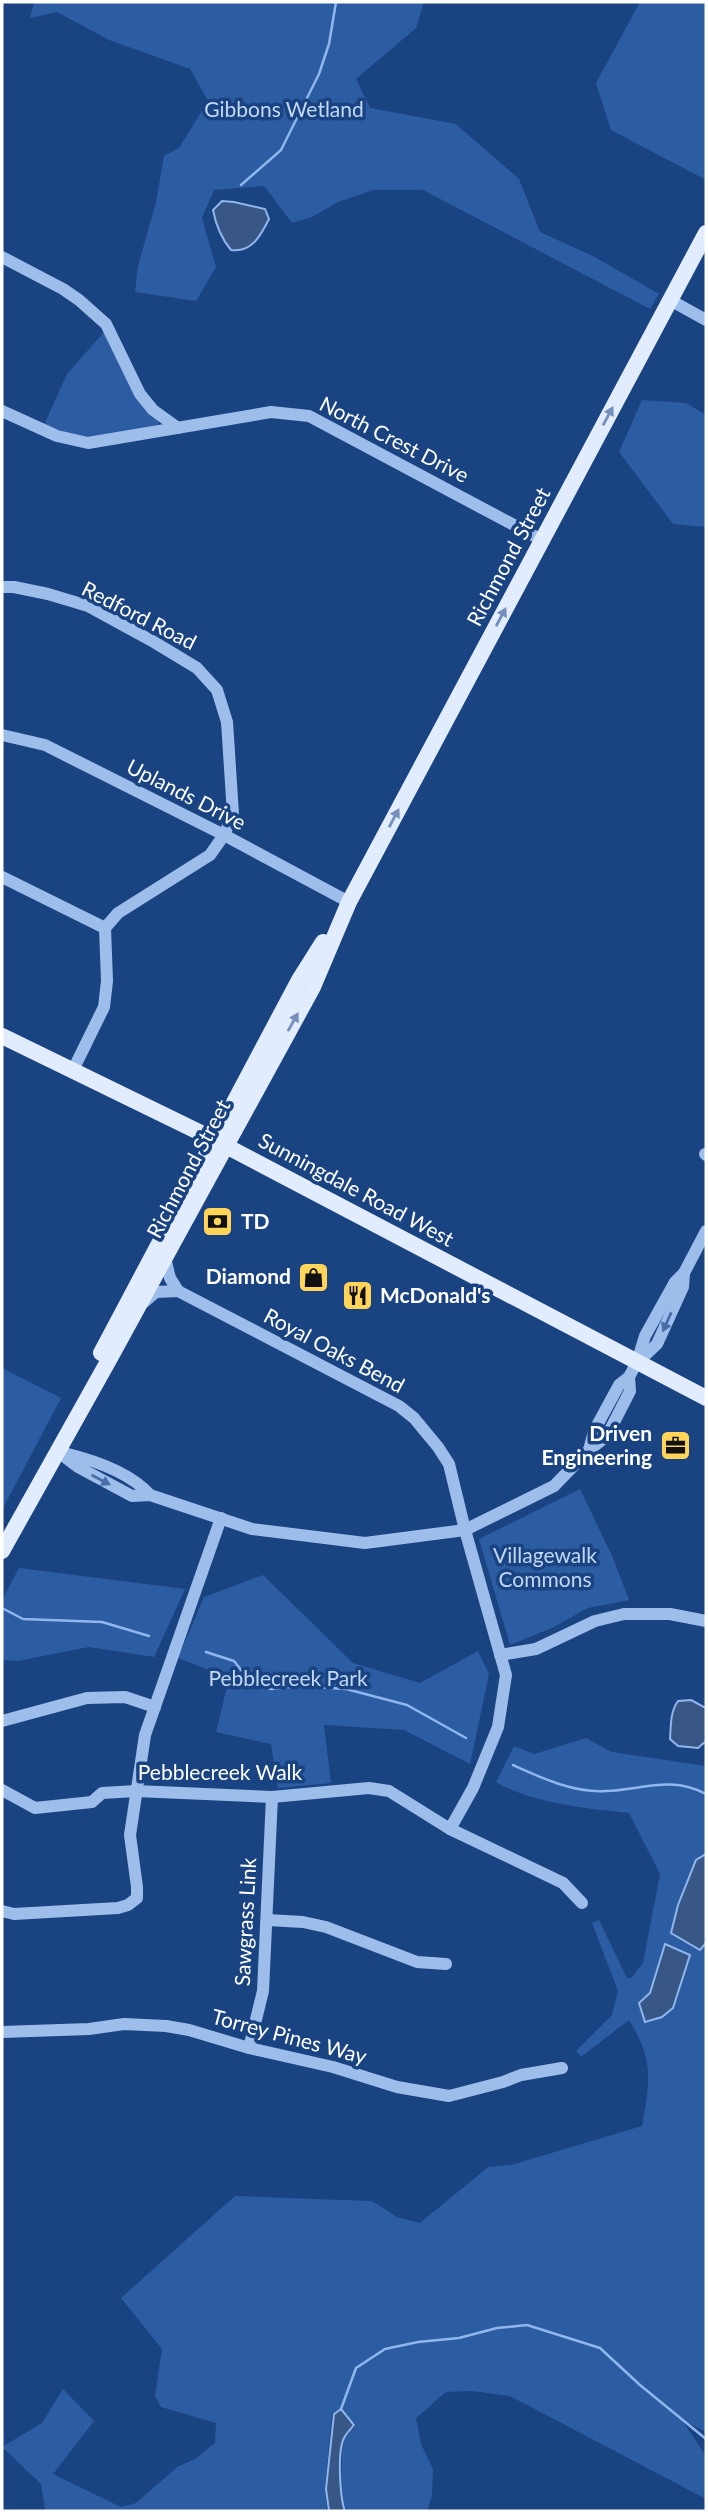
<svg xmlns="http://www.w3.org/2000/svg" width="708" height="2513" viewBox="0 0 708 2513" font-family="Lato,sans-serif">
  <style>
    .green { fill: #2c5ca1 }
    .water { fill: #395786; stroke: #90b7ed; stroke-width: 2 }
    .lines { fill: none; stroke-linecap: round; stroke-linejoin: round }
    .stream { stroke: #90b7ed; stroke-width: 2.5 }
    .minor { stroke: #9dbdeb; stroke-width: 12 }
    .major { stroke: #e2ecff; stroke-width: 16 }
    .oneway { fill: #748fba }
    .oneway2 { fill: #486ea7 }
    .labels { text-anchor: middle; stroke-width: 7; stroke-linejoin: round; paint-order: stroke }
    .park-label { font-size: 21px; fill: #c2d8f8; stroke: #1a4382 }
    .street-label { font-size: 21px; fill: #fff; stroke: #1a4382 }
    .poi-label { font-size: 21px; font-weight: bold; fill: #fff; stroke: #1a4382; text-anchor: start }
  </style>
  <rect width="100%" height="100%" fill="#1a4382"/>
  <g class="green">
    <polygon points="34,2 424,2 416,28 356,79 370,108 456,124 519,179 540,232 593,256 659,294 650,309 423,190 373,190 338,202 312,217 292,223 264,186 214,190 202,218 216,267 196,301 135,292 138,266 156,202 164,156 179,148 208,101 190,69 109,40 57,12 30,18"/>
    <polygon points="640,2 706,2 706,180 611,130 596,83"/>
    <polygon points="104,332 159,422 158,425 91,437 71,435 44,425 67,374"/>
    <polygon points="642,400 686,403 706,415 706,527 673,524 619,452"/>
    <polygon points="2,1368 61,1398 2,1510"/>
    <polygon points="580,1489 613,1558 629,1600 588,1608 552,1628 510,1645 479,1539"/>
    <polygon points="19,1568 185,1589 154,1657 89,1647 18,1661 2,1660 2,1600"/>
    <polygon points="263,1575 353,1663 420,1683 478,1651 489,1674 470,1764 404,1730 324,1725 331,1783 278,1788 271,1744 216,1732 229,1678 178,1658 204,1597"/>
    <path d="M586 1738 612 1752 706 1766V2432L682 2420 706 2456V2499L510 2396 472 2391 446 2392 416 2418 421 2444 433 2469 432 2496 427 2511H347L341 2497 342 2447 344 2440 356 2425 341 2408 332 2414 325 2489 327 2511H43L45 2509 41 2484 2 2447 42 2423 63 2389 94 2421 53 2474 121 2507 136 2503 177 2467 195 2459 215 2443 216 2423 161 2407 155 2396 162 2349 121 2298 235 2196 372 2201 397 2217 420 2223 488 2167 511 2165 642 2126C650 2081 654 2060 629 2020L581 2057 576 2051 612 2015 618 1991 592 1923 599 1920 627 1978H631L643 1963 660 1874 629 1813C589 1809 531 1803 496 1782L514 1746 534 1754Z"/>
  </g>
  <g class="water">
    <path d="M222 201 234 202 265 209 269 219C261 235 252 253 231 250 221 238 216 226 213 210Z"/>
    <path d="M691 1700 706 1708V1741L698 1748 678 1746 670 1739C671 1726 670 1712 678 1701Z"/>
    <polygon points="706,1854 706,1943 700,1950 671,1933 678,1905 696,1860"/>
    <polygon points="665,1944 690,1955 673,2008 662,2017 645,2022 639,2003 650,1993"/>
    <path d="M341 2409 354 2425C351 2429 346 2434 344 2438 337 2451 340 2498 345 2511H329L326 2489 334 2414Z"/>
  </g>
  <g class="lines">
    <g class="stream">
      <polyline points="241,185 281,150 319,74 329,44 336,2"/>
      <polyline points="2,1608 23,1619 102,1622 149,1636"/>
      <polyline points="206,1652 234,1661 249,1680 271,1689 299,1686 346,1689 407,1705 466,1738"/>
      <path d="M513 1765C542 1778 573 1793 606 1791 641 1790 671 1775 706 1794"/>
      <polyline points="341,2409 356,2368 385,2349 418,2342 459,2338 497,2328 527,2325 600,2348 640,2385 706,2439"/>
    </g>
    <g class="minor">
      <polyline points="2,257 63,289 79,300 106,324 140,394 153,410 178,428"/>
      <polyline points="670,300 706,320"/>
      <polyline points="2,411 57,436 88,443 271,412 309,416 542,540"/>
      <polyline points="2,587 14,587 48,594 88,606 154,642 197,668 217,690 227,722 233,814 224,835 210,855 118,913 105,928 107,981 104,1007 72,1072"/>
      <polyline points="2,735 45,745 224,835 349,902"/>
      <polyline points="2,877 105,928"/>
      <polyline points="705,1154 706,1155"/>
      <polyline points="165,1258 170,1278 178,1291"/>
      <polyline points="143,1303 156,1292 178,1291 399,1406 414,1418 438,1447 449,1464 465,1530 506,1675 498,1727 473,1788 450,1829"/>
      <polyline points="638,1362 657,1344 683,1287 684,1273"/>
      <polyline points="589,1450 594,1431 619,1385 629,1377 637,1362 645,1336 675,1282 684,1273 706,1231"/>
      <polyline points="57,1451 78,1467 132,1496 150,1495 252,1529 365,1543 465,1530 554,1486 589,1450 607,1436 630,1391 629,1377"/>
      <path d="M64 1453C93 1460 130 1472 150 1495"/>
      <polyline points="500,1655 536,1649 595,1621 624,1614 670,1614 706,1621"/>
      <polyline points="2,1721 87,1698 125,1697 155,1707"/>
      <polyline points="2,1790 35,1808 92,1802 102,1793 136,1791 272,1797 369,1788 389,1791 450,1829 563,1883 582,1903"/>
      <polyline points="2,1911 14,1914 118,1908 128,1905 137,1898 137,1887 130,1835 145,1735 221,1518"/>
      <polyline points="267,1920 303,1922 326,1927 417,1962 446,1964"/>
      <polyline points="2,2032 89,2029 124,2024 166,2026 189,2030 249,2048 333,2067 397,2087 449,2096 503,2082 521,2075 562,2068"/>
      <polyline points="249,2048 263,1991 272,1797"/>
    </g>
    <g class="major">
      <polyline points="2,1036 205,1135 706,1398"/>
      <polyline points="101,1353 299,980 323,942"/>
      <polyline points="2,1551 110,1358 313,987 349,902 706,233"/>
    </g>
  </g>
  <defs><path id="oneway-solid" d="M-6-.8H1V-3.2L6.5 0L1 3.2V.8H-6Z" transform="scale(1.75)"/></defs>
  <g class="oneway">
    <use href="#oneway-solid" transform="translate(608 416) rotate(-62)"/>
    <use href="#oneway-solid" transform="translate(501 617) rotate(-62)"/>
    <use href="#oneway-solid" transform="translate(394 818) rotate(-62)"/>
    <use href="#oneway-solid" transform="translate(293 1022) rotate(-61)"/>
  </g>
  <g class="oneway2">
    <use href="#oneway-solid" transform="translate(667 1322) rotate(114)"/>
    <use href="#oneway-solid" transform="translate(101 1480) rotate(28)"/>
  </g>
  <defs>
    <symbol id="bank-square" viewBox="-11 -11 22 22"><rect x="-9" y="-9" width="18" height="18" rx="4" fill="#fed559" stroke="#1a4382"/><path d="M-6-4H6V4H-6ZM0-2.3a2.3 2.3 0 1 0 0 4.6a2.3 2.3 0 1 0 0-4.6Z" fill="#111"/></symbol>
    <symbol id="shop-square" viewBox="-11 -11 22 22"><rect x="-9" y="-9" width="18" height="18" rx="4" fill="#fed559" stroke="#1a4382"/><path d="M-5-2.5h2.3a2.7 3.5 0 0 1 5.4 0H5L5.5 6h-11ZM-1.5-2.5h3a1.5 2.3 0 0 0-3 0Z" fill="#111"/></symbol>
    <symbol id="restaurant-square" viewBox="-11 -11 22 22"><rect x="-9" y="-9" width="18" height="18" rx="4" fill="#fed559" stroke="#1a4382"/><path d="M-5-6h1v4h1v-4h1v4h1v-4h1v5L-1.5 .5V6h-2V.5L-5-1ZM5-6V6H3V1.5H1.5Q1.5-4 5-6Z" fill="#111"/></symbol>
    <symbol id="office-square" viewBox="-11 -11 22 22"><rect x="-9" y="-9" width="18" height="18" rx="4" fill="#fed559" stroke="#1a4382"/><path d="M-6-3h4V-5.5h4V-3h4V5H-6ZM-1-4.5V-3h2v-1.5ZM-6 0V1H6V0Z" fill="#111"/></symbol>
  </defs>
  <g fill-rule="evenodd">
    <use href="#bank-square" x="200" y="1204" width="35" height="35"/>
    <use href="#shop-square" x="296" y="1260" width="35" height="35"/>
    <use href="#restaurant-square" x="340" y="1278" width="35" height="35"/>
    <use href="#office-square" x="658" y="1428" width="35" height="35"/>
  </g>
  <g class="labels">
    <g class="park-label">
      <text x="284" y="117">Gibbons Wetland</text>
      <text x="545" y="1563">Villagewalk<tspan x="545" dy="24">Commons</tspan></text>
      <text x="288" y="1686">Pebblecreek Park</text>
    </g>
    <g class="street-label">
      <text transform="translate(394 440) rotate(27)" y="7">North Crest Drive</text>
      <text transform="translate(509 557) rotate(-62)" y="7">Richmond Street</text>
      <text transform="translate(139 616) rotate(27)" y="7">Redford Road</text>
      <text transform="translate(186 795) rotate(27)" y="7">Uplands Drive</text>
      <text transform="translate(189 1169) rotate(-62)" y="7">Richmond Street</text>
      <text transform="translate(356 1190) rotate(28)" y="7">Sunningdale Road West</text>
      <text transform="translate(334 1351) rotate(28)" y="7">Royal Oaks Bend</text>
      <text x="220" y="1780">Pebblecreek Walk</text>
      <text transform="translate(246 1922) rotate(-87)" y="7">Sawgrass Link</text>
      <text transform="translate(289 2037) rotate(15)" y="7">Torrey Pines Way</text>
    </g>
    <g class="poi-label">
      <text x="241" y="1229">TD</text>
      <text x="291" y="1284" text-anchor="end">Diamond</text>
      <text x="380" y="1303">McDonald's</text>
      <text x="652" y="1441" text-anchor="end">Driven<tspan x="652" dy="24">Engineering</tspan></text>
    </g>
  </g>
  <rect width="708" height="2513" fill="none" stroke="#ffffff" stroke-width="7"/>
</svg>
